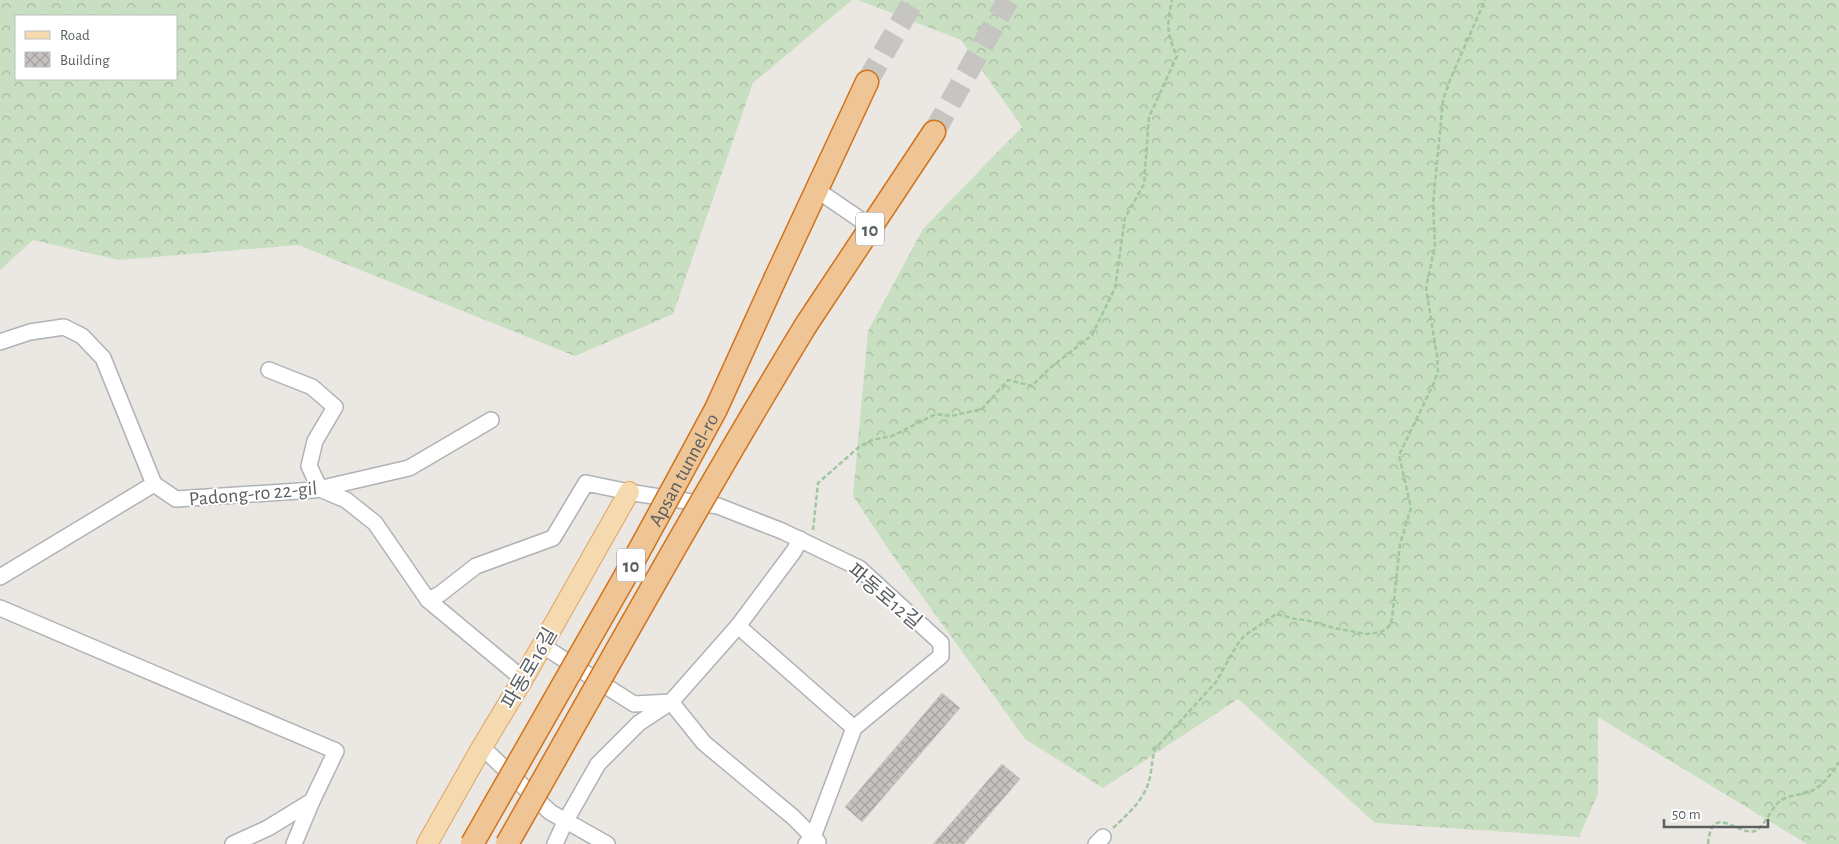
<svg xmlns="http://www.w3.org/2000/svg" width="1839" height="844" viewBox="0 0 1839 844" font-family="'Alegreya Sans','Noto Sans KR',sans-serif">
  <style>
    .forest { fill: url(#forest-crowns); fill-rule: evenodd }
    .building { fill: url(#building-cross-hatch); stroke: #cfc8c1 }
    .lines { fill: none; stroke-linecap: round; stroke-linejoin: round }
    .highway-tunnel { stroke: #c7c5c2; stroke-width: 22; stroke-dasharray: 22 11; stroke-linecap: butt }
    .minor-casing { stroke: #afb3b6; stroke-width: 18 }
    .major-casing { stroke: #dfa467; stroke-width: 22 }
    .highway-casing { stroke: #d2721b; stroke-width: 25 }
    .path { stroke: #a0c7a2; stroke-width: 2.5; stroke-dasharray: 5 2.5; stroke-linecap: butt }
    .minor { stroke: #fff; stroke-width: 15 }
    .major { stroke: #f4daae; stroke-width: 20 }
    .highway { stroke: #efc595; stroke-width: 22 }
    .highway-bridge-casing { stroke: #d2721b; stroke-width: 25; stroke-linecap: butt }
    .highway-bridge { stroke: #efc595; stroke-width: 22 }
    .labels { text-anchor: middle; stroke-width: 4; stroke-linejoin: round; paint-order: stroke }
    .shield { fill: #fff; stroke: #8c8f90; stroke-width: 1 }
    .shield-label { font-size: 19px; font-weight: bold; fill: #5a5f61 }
    .street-label { font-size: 20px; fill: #5a5f61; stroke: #fff }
  </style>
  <defs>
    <pattern id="forest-crowns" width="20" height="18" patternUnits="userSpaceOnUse" patternTransform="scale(1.25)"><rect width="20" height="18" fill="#c8e0c1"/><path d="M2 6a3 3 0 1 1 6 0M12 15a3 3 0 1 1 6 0" fill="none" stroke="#a5b9a0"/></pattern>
    <pattern id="building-cross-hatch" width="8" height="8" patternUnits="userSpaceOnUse" patternTransform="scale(1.25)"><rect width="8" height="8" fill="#c7c2bf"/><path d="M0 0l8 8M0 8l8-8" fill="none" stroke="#a5a19f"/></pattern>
  </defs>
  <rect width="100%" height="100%" fill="#ebe7e2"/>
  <g class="forest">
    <path d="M0 0H852L753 83 673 314 575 356 298 245 119 260 33 240 0 270ZM176 16V79H16V16Z"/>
    <polygon points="858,0 1839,0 1839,844 1807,844 1598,717 1598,794 1579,837 1375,823 1238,699 1103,788 1025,739 891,553 853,496 868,331 923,229 1022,127 961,40"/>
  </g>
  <g class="building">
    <polygon points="942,693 960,708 862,822 845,807"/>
    <polygon points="1002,764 1020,779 964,844 933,844"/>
  </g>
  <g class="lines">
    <g class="highway-tunnel">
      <polyline points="867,82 914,0"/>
      <polyline points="934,132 1008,0"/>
    </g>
    <defs>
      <g id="minor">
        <polyline points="817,190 871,227"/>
        <polyline points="0,342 30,332 64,327 82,336 103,358 154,484"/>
        <polyline points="269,370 312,387 335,407 315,441 309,466 320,489 346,500 375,523 428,600 523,679"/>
        <polyline points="0,577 154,484 176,499 314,490 409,468 491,420"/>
        <polyline points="428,600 440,594 476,566 553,538 586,483 634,493 718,506 782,531 859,568 941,643 941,656 854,728 813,837 806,844"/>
        <polyline points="0,608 336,751 312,801 268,828 233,844"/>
        <polyline points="738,626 854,728"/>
        <polyline points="538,656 543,646 634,704 671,702 704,743 793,817 818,842"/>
        <polyline points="487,739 482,747 550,812 607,844"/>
        <polyline points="294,844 312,801"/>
        <polyline points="555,844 565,822 598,764 639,723 671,702 738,626 794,551 800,539"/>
        <polyline points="1096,844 1103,837"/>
      </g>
      <polyline id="major" points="427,844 482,747 523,679 629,492"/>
      <g id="highway">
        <polyline points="776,277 867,82"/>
        <polyline points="806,325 934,132"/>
      </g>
    </defs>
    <use href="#minor" class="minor-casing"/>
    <use href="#major" class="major-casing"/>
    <use href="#highway" class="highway-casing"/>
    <g class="path">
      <path d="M813 530 818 483 859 447 872 440 892 436 936 414 951 416 982 409 1008 380 1032 386 1050 368 1092 335 1115 288 1125 218 1144 184 1149 117 1177 56C1166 32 1167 25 1172 0"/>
      <path d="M1113 828C1129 813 1146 798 1150 777 1152 767 1152 758 1155 749L1216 682 1237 645 1244 636 1276 614 1295 619 1306 620 1334 628 1366 634 1381 632 1388 628 1392 619 1400 544 1411 508 1399 455 1433 385 1438 371 1437 356 1426 288 1435 245 1433 204 1443 100 1450 80 1485 0"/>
      <path d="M1708 844C1712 801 1737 836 1755 831 1764 828 1771 808 1780 801 1787 796 1797 795 1805 793 1822 789 1830 775 1839 762"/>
    </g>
    <use href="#minor" class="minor"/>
    <use href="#major" class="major"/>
    <use href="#highway" class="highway"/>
    <defs>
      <g id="highway-bridge">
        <path id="s1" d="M472 844 623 580 676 483 716 409 776 277"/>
        <path d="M507 844C606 670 702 496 806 325"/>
      </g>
    </defs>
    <use href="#highway-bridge" class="highway-bridge-casing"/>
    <use href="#highway-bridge" class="highway-bridge"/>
  </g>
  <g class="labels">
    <g class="shield">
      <rect x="856" y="212.5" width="28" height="33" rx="4"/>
      <rect x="617" y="548.5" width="28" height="33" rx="4"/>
    </g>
    <g class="shield-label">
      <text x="870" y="236">10</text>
      <text x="631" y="572">10</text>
    </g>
    <g class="street-label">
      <text dy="7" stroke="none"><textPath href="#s1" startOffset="430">Apsan tunnel-ro</textPath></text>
      <text transform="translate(253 493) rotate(-5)" y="7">Padong-ro 22-gil</text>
      <text transform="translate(885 596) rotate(40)" y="7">파동로12길</text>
      <text transform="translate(529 668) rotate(-60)" y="7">파동로16길</text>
    </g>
  </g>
  <rect x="15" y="15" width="162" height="65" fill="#ffffff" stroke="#bdbfc0"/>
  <rect x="25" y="31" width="25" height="8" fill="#f4daae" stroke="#bdbfc0"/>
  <text x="60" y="40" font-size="15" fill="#5a5f61">Road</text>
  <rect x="25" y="52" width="25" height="15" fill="url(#building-cross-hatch)" stroke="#bdbfc0"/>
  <text x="60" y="65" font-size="15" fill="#5a5f61">Building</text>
  <path d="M1664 819v8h104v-8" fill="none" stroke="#5a5f61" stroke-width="2.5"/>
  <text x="1672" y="819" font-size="15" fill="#5a5f61" stroke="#ffffff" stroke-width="4" paint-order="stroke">50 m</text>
</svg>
